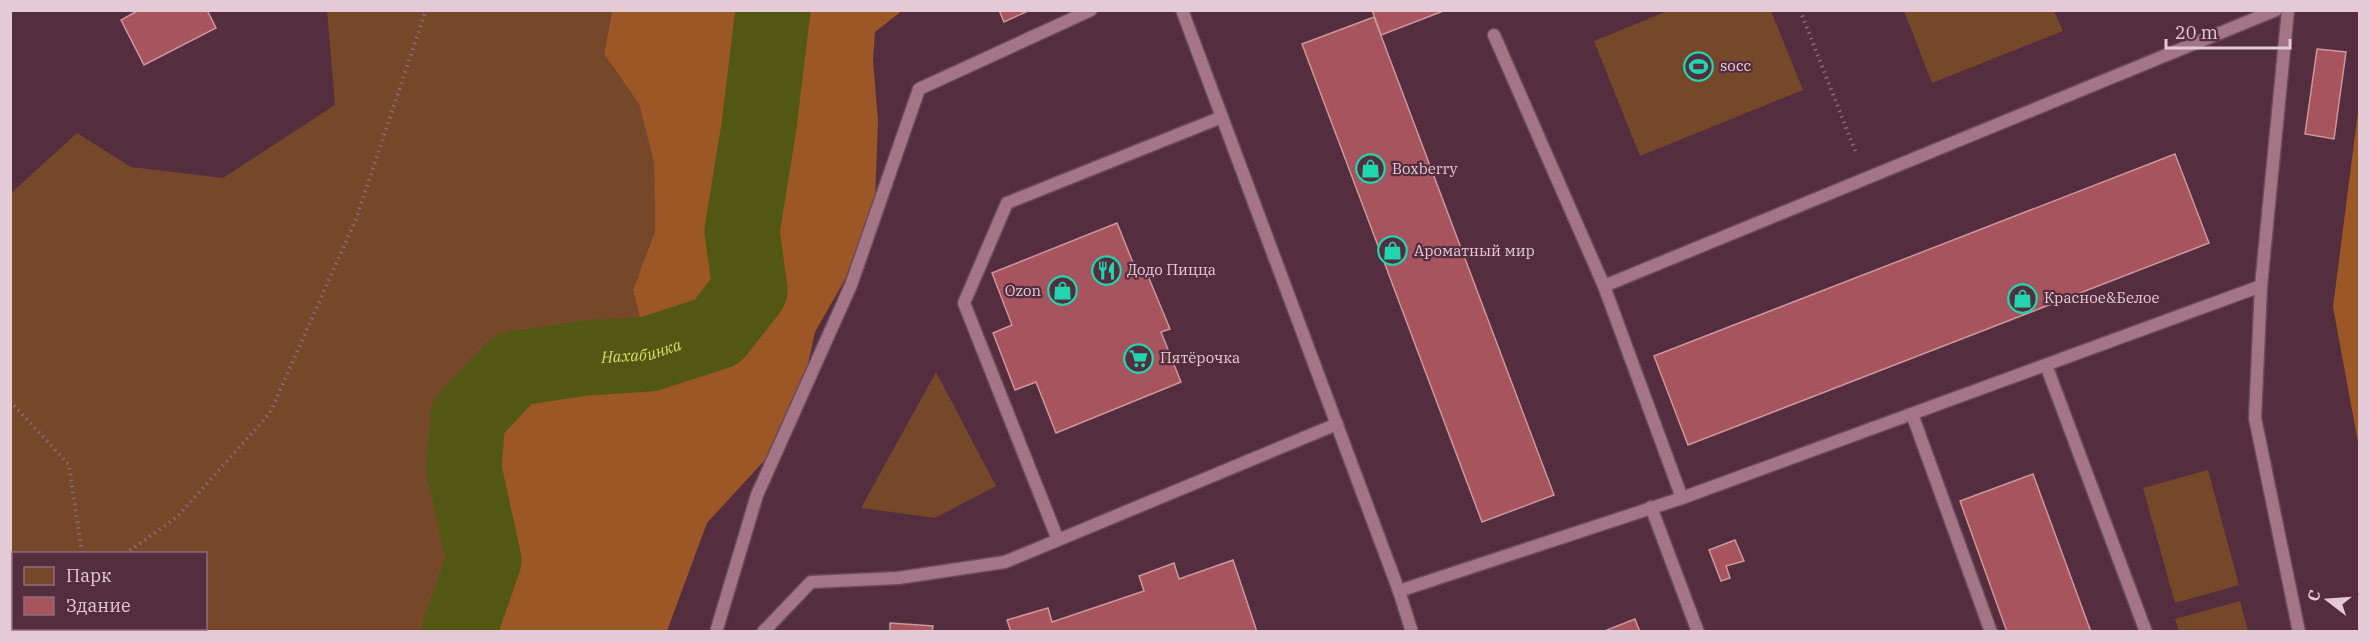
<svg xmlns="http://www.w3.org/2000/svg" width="2370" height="642" viewBox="0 0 2370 642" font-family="'IBM Plex Serif',serif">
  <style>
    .green { fill: #754829; fill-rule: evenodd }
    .forest { fill: #9b5725 }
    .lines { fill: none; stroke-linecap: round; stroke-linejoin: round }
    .river { stroke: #535714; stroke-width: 75 }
    .building { fill: #a8545f; stroke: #cc979b; stroke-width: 1.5 }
    .service-casing { stroke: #6c4a5a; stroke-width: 15 }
    .path { stroke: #8c6a78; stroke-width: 4; stroke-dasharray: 1.5 4.5; stroke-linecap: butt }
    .service { stroke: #a37587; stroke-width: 12 }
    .labels { text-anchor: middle; stroke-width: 4.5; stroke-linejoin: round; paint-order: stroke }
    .poi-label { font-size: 15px; fill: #e4cad4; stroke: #542d3e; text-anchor: start }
    .water-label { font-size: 16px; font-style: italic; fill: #d3dd6a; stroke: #542d3e }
  </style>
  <rect width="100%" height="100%" fill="#542d3e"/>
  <g class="green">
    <polygon points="1670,10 1771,11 1803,90 1640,156 1594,41"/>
    <path d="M327 11H612L604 54 639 104 654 163 655 231 633 290 649 354 586 358 513 369 464 469 484 560 459 631H11L10 194 77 133 131 167 223 178 335 105ZM14 554H206V628H14Z"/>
    <polygon points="1904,11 2054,11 2063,31 1932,83"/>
    <polygon points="936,372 996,486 935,518 861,508"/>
    <polygon points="2208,470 2239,585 2175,603 2143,488"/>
    <polygon points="2240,601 2248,631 2179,631 2175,619"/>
  </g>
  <g class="forest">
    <polygon points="612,11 902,11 875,32 873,60 878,121 875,199 847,276 815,332 802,391 775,449 707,523 667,631 459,632 484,560 464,469 468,417 513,369 586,358 649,354 633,290 655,231 654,163 639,104 604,54"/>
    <polygon points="2359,104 2359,448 2333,307"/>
  </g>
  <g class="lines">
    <path class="river" id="s1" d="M459 632 484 560 464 469 468 417 513 369 586 358 649 354 717 332 750 290 742 231 759 126 773 10"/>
  </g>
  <g class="building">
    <polygon points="139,10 207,10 216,28 144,65 121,20"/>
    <polygon points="999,10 1030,10 1004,22"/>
    <polygon points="1372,10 1446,10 1381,35"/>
    <polygon points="1374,17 1554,495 1482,522 1302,44"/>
    <polygon points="2317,49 2346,52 2334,139 2305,134"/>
    <polygon points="2175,154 2209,243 1688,445 1654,356"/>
    <polygon points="1117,223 1138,275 1146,271 1170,329 1161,332 1181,382 1056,433 1036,382 1015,390 993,333 1012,325 992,273"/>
    <polygon points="2033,474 2091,632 2007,632 1960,501"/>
    <polygon points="1735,540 1744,561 1726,566 1730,578 1721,581 1709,550"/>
    <polygon points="1233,560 1257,632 1011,632 1007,620 1048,608 1052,622 1144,591 1139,576 1174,563 1179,579"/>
    <polygon points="1635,619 1640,632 1602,632"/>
    <polygon points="890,623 933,626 932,632 890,632"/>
  </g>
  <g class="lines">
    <defs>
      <g id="service">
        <polyline points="1182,10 1399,591"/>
        <polyline points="2288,10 2261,286 2255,418 2299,632"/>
        <polyline points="1494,35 1604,286"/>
        <polyline points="2261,286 1682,498 1604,286 2276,10"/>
        <polyline points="2046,365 2146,632"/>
        <polyline points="1912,414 1991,632"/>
        <polyline points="1651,507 1698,632"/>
        <polyline points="1058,540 964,303 1007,203 1222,117"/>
        <polyline points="716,632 757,495 851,285 919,89 1091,10"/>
        <polyline points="763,632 811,582 898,578 1005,562 1337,424"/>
        <polyline points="1412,632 1399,591 1682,498"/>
      </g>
    </defs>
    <use href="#service" class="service-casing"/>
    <g class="path">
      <polyline points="1800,10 1856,153"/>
      <polyline points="10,401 69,465 82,554"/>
      <polyline points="125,554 177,517 270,413 356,219 426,10"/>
      <polyline points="33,632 38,628"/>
      <polyline points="74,632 74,628"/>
    </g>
    <use href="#service" class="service"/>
  </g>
  <defs>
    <symbol id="stadium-ring" viewBox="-11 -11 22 22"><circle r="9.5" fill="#542d3e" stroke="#21d5af" stroke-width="1.5"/><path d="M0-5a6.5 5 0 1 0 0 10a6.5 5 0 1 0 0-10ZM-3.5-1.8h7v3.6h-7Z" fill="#21d5af"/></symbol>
    <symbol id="shop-ring" viewBox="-11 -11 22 22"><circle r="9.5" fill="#542d3e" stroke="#21d5af" stroke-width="1.5"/><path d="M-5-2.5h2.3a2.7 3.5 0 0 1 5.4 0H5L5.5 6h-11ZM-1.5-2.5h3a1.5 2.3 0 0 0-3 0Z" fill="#21d5af"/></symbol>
    <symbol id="restaurant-ring" viewBox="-11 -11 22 22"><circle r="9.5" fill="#542d3e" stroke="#21d5af" stroke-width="1.5"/><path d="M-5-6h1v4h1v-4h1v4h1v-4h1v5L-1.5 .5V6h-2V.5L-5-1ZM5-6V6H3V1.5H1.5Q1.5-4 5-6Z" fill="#21d5af"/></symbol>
    <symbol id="supermarket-ring" viewBox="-11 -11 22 22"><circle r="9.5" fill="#542d3e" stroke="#21d5af" stroke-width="1.5"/><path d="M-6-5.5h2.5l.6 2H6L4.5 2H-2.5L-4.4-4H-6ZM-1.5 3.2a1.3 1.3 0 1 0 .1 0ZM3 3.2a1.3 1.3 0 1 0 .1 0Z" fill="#21d5af"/></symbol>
  </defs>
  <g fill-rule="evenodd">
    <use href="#stadium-ring" x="1682" y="50" width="33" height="33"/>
    <use href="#shop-ring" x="1354" y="152" width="33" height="33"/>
    <use href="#shop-ring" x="1376" y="234" width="33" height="33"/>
    <use href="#restaurant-ring" x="1090" y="254" width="33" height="33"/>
    <use href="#shop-ring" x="1046" y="274" width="33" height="33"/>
    <use href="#shop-ring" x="2006" y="282" width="33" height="33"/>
    <use href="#supermarket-ring" x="1122" y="342" width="33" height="33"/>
  </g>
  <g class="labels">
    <g class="poi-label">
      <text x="1720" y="71">socc</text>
      <text x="1392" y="174">Boxberry</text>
      <text x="1414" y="256">Ароматный мир</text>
      <text x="1127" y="275">Додо Пицца</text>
      <text x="1041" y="296" text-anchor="end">Ozon</text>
      <text x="2044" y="303">Красное&amp;Белое</text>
      <text x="1160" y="363">Пятёрочка</text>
    </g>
    <g class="water-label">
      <text dy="6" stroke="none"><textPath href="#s1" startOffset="417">Нахабинка</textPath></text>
    </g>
  </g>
  <rect width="2370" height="642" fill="none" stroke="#e4cad4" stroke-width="24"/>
  <rect x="12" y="552" width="195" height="78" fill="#542d3e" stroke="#8e6c7a" stroke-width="1.5"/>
  <rect x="24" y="567" width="30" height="18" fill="#754829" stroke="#8e6c7a" stroke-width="1.5"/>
  <text x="66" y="582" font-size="18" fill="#e4cad4">Парк</text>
  <rect x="24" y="597" width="30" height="18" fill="#a8545f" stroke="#8e6c7a" stroke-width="1.5"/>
  <text x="66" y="612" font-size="18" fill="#e4cad4">Здание</text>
  <g transform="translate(2328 600) rotate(287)" stroke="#542d3e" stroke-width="4.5" paint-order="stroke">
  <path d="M0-4.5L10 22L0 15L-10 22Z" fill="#e4cad4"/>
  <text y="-9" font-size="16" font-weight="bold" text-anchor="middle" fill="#e4cad4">С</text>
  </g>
  <path d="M2166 39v9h124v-9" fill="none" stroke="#e4cad4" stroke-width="3"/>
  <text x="2175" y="39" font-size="18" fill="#e4cad4" stroke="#542d3e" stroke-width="4.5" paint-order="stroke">20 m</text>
</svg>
